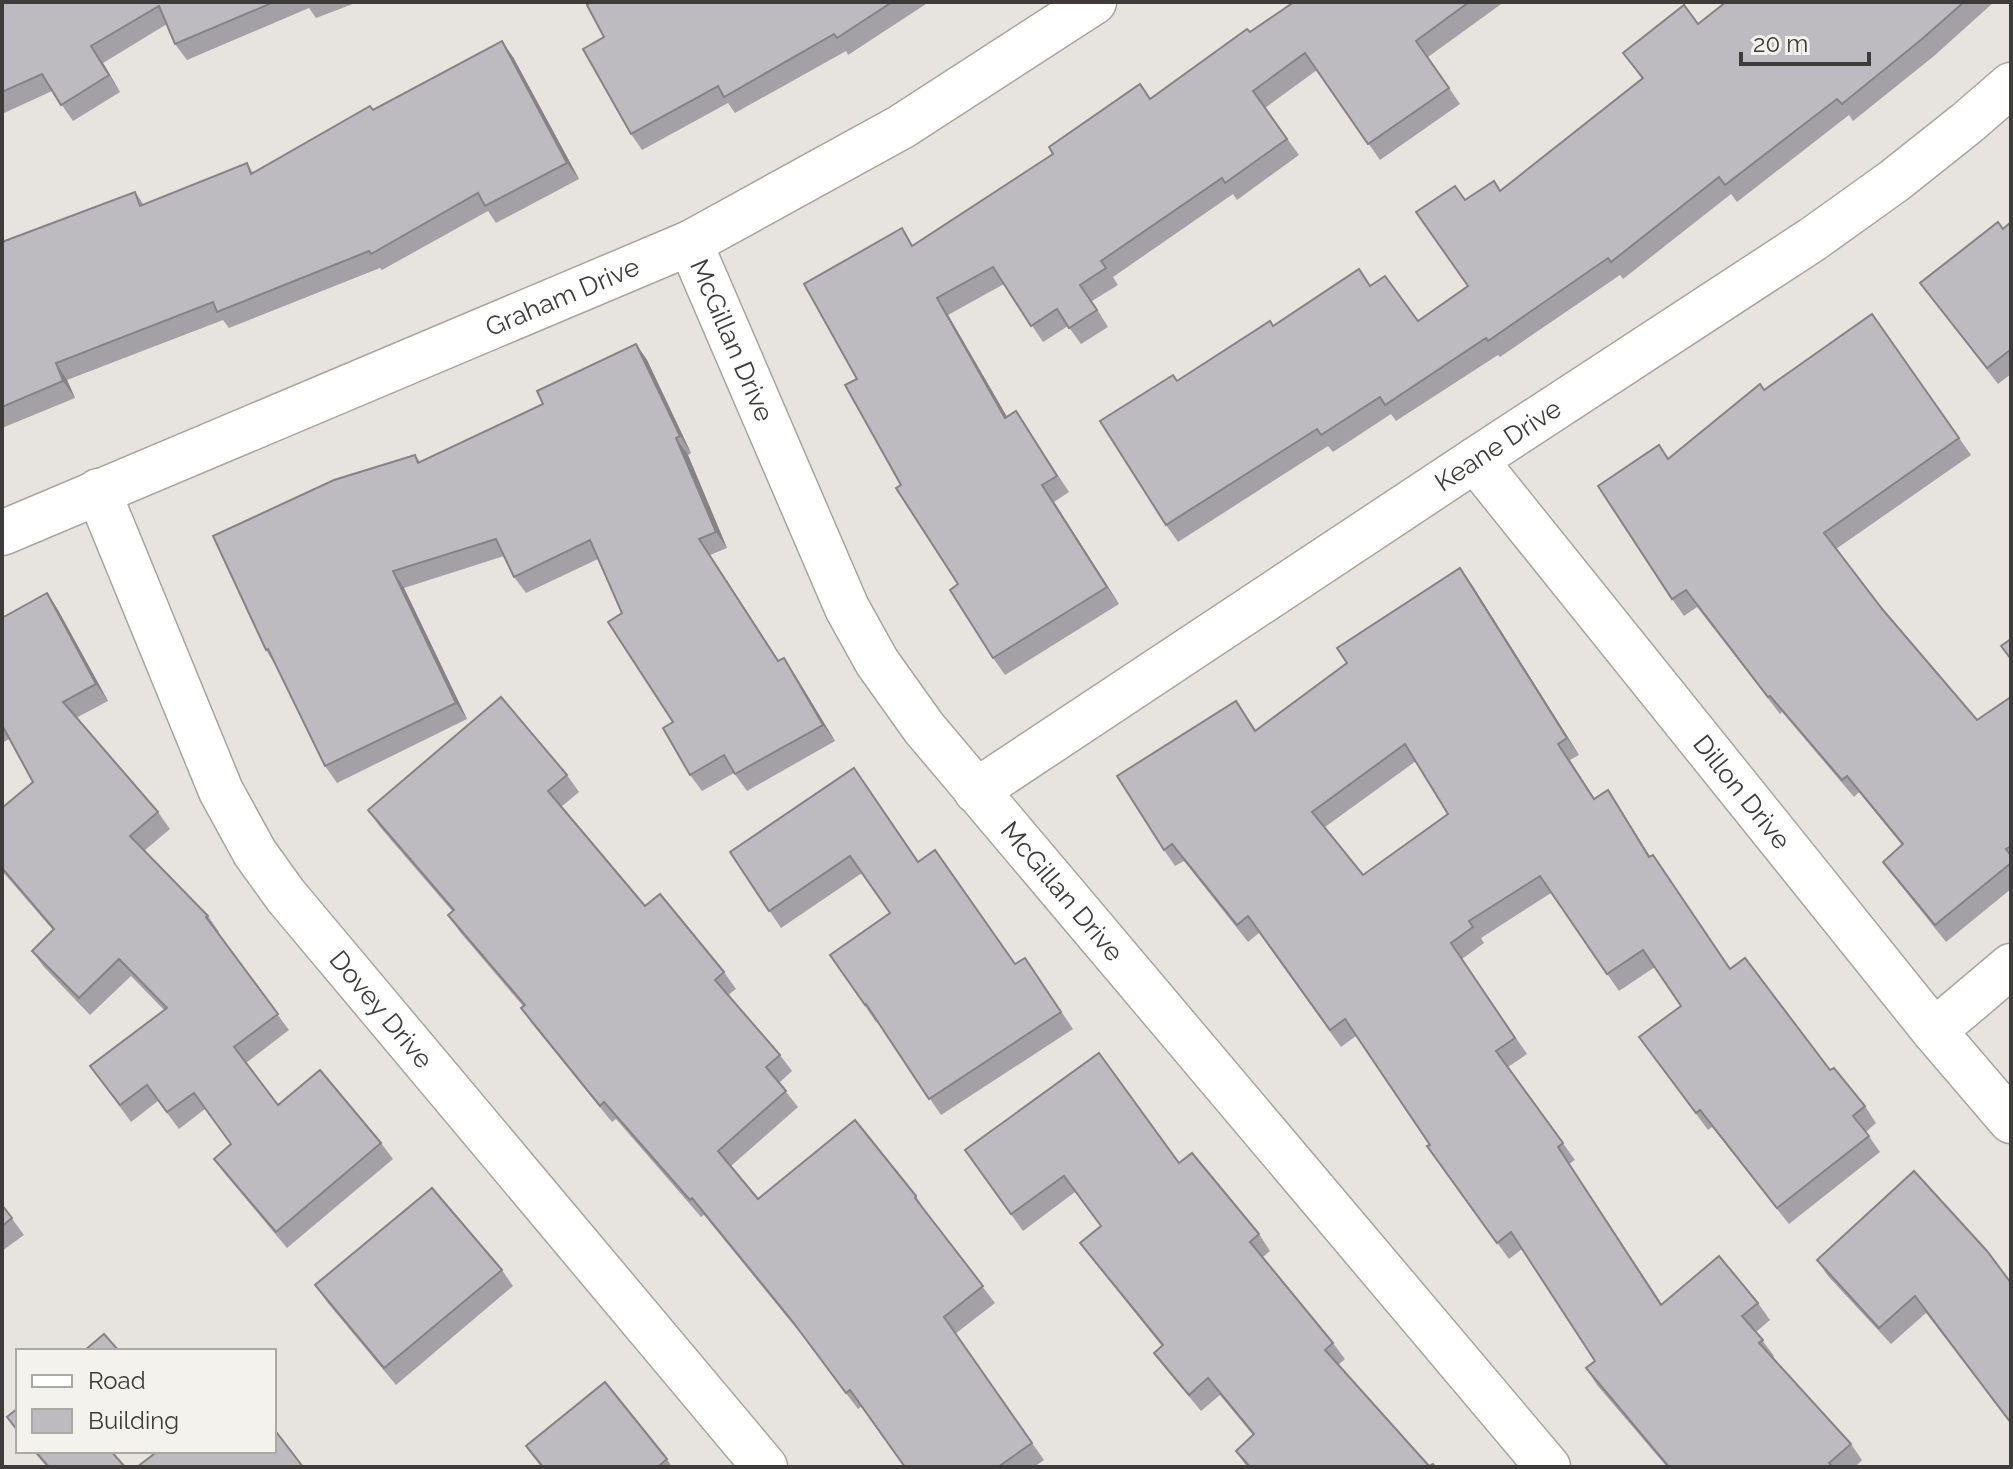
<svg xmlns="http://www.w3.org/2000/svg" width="2013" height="1469" viewBox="0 0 2013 1469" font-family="Raleway,sans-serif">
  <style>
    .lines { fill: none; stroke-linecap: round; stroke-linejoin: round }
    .street-casing { stroke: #a8a5a0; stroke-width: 47 }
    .secondary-casing { stroke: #a8a5a0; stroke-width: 47 }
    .street { stroke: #fff; stroke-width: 44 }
    .secondary { stroke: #fff; stroke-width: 44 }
    .wall { fill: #a3a1a5; fill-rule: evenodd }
    .shaded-wall { fill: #858386 }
    .building { fill: #bebbc0; stroke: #858386; stroke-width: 2; fill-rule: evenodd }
    .labels { text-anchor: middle; stroke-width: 6; stroke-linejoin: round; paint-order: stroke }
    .street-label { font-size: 26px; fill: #3d3c3a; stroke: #f4f2ec }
  </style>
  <rect width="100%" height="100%" fill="#e7e4df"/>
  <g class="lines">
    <defs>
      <g id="street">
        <path id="s1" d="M690 243 847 608 877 662 924 728 1548 1467"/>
        <path id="s2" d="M1475 460 1934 1031 2011 1121"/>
        <path id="s3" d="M98 491 221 791 255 853 286 896 765 1467"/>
        <path id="s4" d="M976 791 1475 460 1813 239 1894 181 1967 123 2011 85"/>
        <polyline points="1934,1031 2011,966"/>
      </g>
      <g id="secondary">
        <path id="s5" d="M2 533 690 243 901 127 1094 2"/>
      </g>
    </defs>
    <use href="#street" class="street-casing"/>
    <use href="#secondary" class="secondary-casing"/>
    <use href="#street" class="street"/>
    <use href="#secondary" class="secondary"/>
  </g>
  <g class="wall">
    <polygon points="2,2 358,2 316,18 309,8 187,60 175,44 167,24 103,63 120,92 73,121 52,91 2,114"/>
    <polygon points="592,2 929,2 848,55 846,51 735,113 728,103 642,150 631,134 604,37"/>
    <polygon points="1294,2 1504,2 1428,57 1460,104 1380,160 1317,70 1265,108 1299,155 1237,200 1233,194 1113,277 1118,285 1092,301 1108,327 1081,344 1068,326 1043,342 1004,284 948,315 1007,417 1027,428 1069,492 1054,502 1119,604 1005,675 993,658 958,584 901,485 857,379 913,245 1150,99"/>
    <polygon points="1726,2 1994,2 1934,56 1853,121 1849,115 1737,202 1731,194 1623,279 1620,275 1500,357 1498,355 1396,421 1391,414 1333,452 1328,446 1178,542 1166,525 1178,381 1273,326 1371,286 1418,321 1468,286 1465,200 1501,191 1642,79 1623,53 1698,24"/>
    <polygon points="513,57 579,179 496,223 488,211 382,270 380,268 229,328 223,320 67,380 75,398 2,428 2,242 135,192 144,205 247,163 253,173 373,110"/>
    <polygon points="2011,222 2011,374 1998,384 1920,283 2003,229"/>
    <polygon points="1872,314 1971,455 1836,549 1883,610 1977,720 2011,697 2011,889 1946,942 1895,878 1883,862 1902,845 1859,792 1854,797 1782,712 1780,714 1697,607 1684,616 1672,599 1668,458"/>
    <polygon points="636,344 647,360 691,453 688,455 727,548 710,555 779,661 795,675 835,741 747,791 734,773 702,791 690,775 673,722 622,613 598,559 526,593 514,577 504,556 404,588 467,719 337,783 325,766 276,666 266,650 415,455 420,462 543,404"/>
    <path d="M1472 585 1579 755 1570 760 1594 798 1608 790 1650 857 1730 969 1865 1106 1876 1123 1866 1132 1880 1152 1789 1224 1712 1127 1708 1130 1639 1037 1681 1006 1655 967 1619 991 1551 893 1481 938 1484 943 1462 959 1527 1054 1508 1067 1575 1160 1569 1164 1662 1304 1758 1303 1770 1320 1756 1332 1774 1356 1773 1358 1851 1444 1862 1460 1855 1467H1667L1597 1385 1586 1368 1595 1361 1522 1249 1509 1259 1427 1146 1430 1145 1356 1036 1341 1047 1259 933 1248 942 1184 861 1175 866 1164 850 1236 701 1256 730ZM1416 761 1448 814 1363 875 1325 827Z"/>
    <polygon points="47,593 58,610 108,701 76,718 158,812 170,829 144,851 208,916 219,932 218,934 289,1030 246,1063 278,1105 381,1143 393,1159 287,1248 226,1175 214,1159 231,1144 205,1109 179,1129 158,1101 131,1122 102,1082 90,1066 164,1010 131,976 90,1015 44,967 32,951 53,930 2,871 2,808 33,782 9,739 2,743 2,618"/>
    <polygon points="854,768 918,861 1015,964 1025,958 1073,1029 941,1115 877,1021 876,1022 830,955 890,913 862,873 781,928 730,852"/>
    <polygon points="567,775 579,792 561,807 645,906 724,972 736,989 728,995 780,1055 792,1071 779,1083 798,1107 731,1166 758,1199 916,1196 927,1214 995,1303 955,1334 1044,1460 1034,1467 905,1467 862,1406 858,1409 805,1339 704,1215 701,1217 616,1119 612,1122 533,1025 521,1008 523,1006 460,932 448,915 453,912 380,827 368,810"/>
    <polygon points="965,1150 1179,1163 1259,1234 1270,1251 1263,1257 1333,1343 1345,1359 1338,1365 1429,1466 1435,1467 1247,1467 1236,1451 1253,1435 1220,1395 1201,1411 1166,1369 1154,1353 1162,1346 1092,1259 1080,1243 1101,1226 1075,1192 1023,1231"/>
    <polygon points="2,1205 24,1235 2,1251"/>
    <polygon points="1817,1260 2011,1283 2011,1424 1926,1313 1891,1344 1828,1276"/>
    <polygon points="502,1270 513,1286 396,1385 327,1302 315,1285"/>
    <polygon points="526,1446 667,1459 672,1467 541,1467"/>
    <polygon points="33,1451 111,1451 125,1467 47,1467"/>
  </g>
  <g class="shaded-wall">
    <polygon points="502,41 513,57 579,179 567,163"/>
    <polygon points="91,46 103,63 120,92 109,75"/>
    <polygon points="937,298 948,315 1017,434 1005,418"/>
    <polygon points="636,344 647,360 691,453 680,436"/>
    <polygon points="56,363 67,380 75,398 63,381"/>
    <polygon points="676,438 688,455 727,548 716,532"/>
    <polygon points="1042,485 1054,502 1119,604 1107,587"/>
    <polygon points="1460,568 1472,585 1579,755 1567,738"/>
    <polygon points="393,571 404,588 467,719 456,703"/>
    <polygon points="47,593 58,610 108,701 96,684"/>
    <polygon points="784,658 795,675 835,741 823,725"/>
    <polygon points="1608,790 1619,807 1661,874 1649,857"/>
  </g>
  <g class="building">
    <polygon points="2,2 274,2 175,44 159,6 91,46 109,75 61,105 42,74 2,92"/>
    <polygon points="592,2 892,2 837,38 834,34 724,97 718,86 631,134 583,49 604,37 587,5"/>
    <polygon points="1294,2 1469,2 1416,41 1449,88 1368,144 1305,53 1253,91 1287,139 1225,183 1222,178 1101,261 1106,268 1080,285 1097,310 1069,328 1057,309 1031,326 993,267 937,298 1005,418 1016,411 1057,476 1042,485 1107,587 993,658 950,590 958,584 896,488 901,485 845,385 857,379 804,284 902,228 912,246 1053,154 1049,147 1140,84 1150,99 1247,29 1250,32"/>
    <polygon points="1726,2 1964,2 1922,39 1842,104 1837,99 1725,185 1719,177 1611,262 1608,258 1488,341 1486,338 1385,405 1380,397 1321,435 1317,429 1166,525 1100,421 1173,375 1177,381 1270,321 1273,326 1359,269 1370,286 1385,276 1418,321 1468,286 1416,212 1455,186 1465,200 1494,181 1500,191 1643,78 1623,53 1684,5 1698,24"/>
    <polygon points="502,41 567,163 485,206 478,193 371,254 369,251 217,312 213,302 56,363 63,381 2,407 2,242 135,192 140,206 247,163 251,174 370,106 373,110"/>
    <polygon points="1998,222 2003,229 2011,222 2011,351 2010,350 1987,368 1920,283"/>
    <polygon points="1872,314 1959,438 1824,533 1883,610 1977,720 2011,697 2011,846 2006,849 2011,856 2011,863 1935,925 1883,862 1903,844 1847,776 1842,780 1770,696 1768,697 1686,590 1672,599 1598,486 1659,445 1668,459 1760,384 1764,390"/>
    <polygon points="636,344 680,436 676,438 716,532 699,539 778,661 784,658 823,725 735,774 724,755 690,775 663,728 673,722 608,622 622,613 590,540 514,577 496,539 393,571 456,703 325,766 268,649 266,650 213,536 334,480 415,455 418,463 543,404 537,391"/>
    <path d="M1460 568 1567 738 1558 744 1594 799 1608 790 1649 857 1653 855 1730 969 1745 958 1830 1070 1834 1068 1865 1106 1853 1116 1869 1136 1777 1208 1700 1110 1696 1113 1639 1037 1681 1006 1643 950 1607 974 1540 876 1469 921 1473 927 1451 943 1515 1038 1496 1051 1563 1143 1558 1147 1661 1305 1719 1256 1758 1303 1742 1316 1763 1340 1759 1343 1851 1444 1829 1463 1833 1467H1669L1586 1368 1595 1361 1511 1232 1497 1243 1427 1146 1430 1145 1345 1019 1330 1030 1248 916 1237 925 1172 844 1164 850 1117 776 1236 701 1255 731 1347 663 1337 648ZM1405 744 1448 814 1363 875 1312 812Z"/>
    <polygon points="47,593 96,684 63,702 158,812 130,836 208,916 206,917 278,1014 234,1047 278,1105 320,1070 381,1143 276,1232 214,1159 231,1144 194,1093 167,1112 147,1085 120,1105 90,1066 167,1008 119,959 79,998 32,951 54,929 2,868 2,808 33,782 2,725 2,618"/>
    <polygon points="2011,639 2011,659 2001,646"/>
    <polygon points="501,697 567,775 548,791 645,906 660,894 724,972 715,980 780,1055 766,1067 786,1091 718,1151 758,1199 855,1120 916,1196 915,1198 983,1286 944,1317 1032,1443 998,1467 905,1467 850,1390 846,1393 793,1322 692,1198 690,1200 604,1102 600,1106 521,1008 525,1005 448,915 454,910 368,810"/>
    <polygon points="854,768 918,862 935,850 1015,964 1025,958 1061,1012 929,1099 866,1004 865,1005 830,955 890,913 850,856 769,911 730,852"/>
    <polygon points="1099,1053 1179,1163 1192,1153 1259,1234 1250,1242 1333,1343 1325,1350 1429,1466 1433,1464 1435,1467 1250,1467 1236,1451 1254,1434 1208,1378 1189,1395 1154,1353 1163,1345 1080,1243 1101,1226 1064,1176 1011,1214 965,1150"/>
    <polygon points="1914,1171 1987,1251 2011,1283 2011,1423 1915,1296 1879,1328 1817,1260"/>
    <polygon points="432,1188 502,1270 384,1368 315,1285"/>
    <polygon points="2,1205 12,1218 2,1226"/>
    <polygon points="104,1334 119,1351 84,1351"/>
    <polygon points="605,1382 667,1459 659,1466 660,1467 543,1467 526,1446"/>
    <polygon points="18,1408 18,1431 7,1417"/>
    <polygon points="274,1429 303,1467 137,1467 158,1451 274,1451"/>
    <polygon points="35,1451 111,1451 125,1467 49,1467"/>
  </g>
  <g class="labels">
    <g class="street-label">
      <text dy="9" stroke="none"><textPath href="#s5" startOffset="608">Graham Drive</textPath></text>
      <text dy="9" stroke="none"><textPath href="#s1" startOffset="106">McGillan Drive</textPath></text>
      <text dy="9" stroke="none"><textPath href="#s4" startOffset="626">Keane Drive</textPath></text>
      <text dy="9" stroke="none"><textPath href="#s2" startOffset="426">Dillon Drive</textPath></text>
      <text dy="9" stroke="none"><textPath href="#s1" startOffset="754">McGillan Drive</textPath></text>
      <text dy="9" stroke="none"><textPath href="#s3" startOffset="596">Dovey Drive</textPath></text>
    </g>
  </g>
  <rect width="2013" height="1469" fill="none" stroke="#3d3c3a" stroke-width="8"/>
  <rect x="16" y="1349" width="260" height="104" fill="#f4f2ec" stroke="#aba9a5" stroke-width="2"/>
  <rect x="32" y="1375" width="40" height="12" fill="#ffffff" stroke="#aba9a5" stroke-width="2"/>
  <text x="88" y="1389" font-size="24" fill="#3d3c3a">Road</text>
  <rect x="32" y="1409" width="40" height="24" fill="#bebbc0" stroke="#aba9a5" stroke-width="2"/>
  <text x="88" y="1429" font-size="24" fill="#3d3c3a">Building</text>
  <path d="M1741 52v12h128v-12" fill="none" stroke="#3d3c3a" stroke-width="4"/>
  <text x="1753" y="52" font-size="24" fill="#3d3c3a" stroke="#f4f2ec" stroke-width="6" paint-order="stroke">20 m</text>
</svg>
